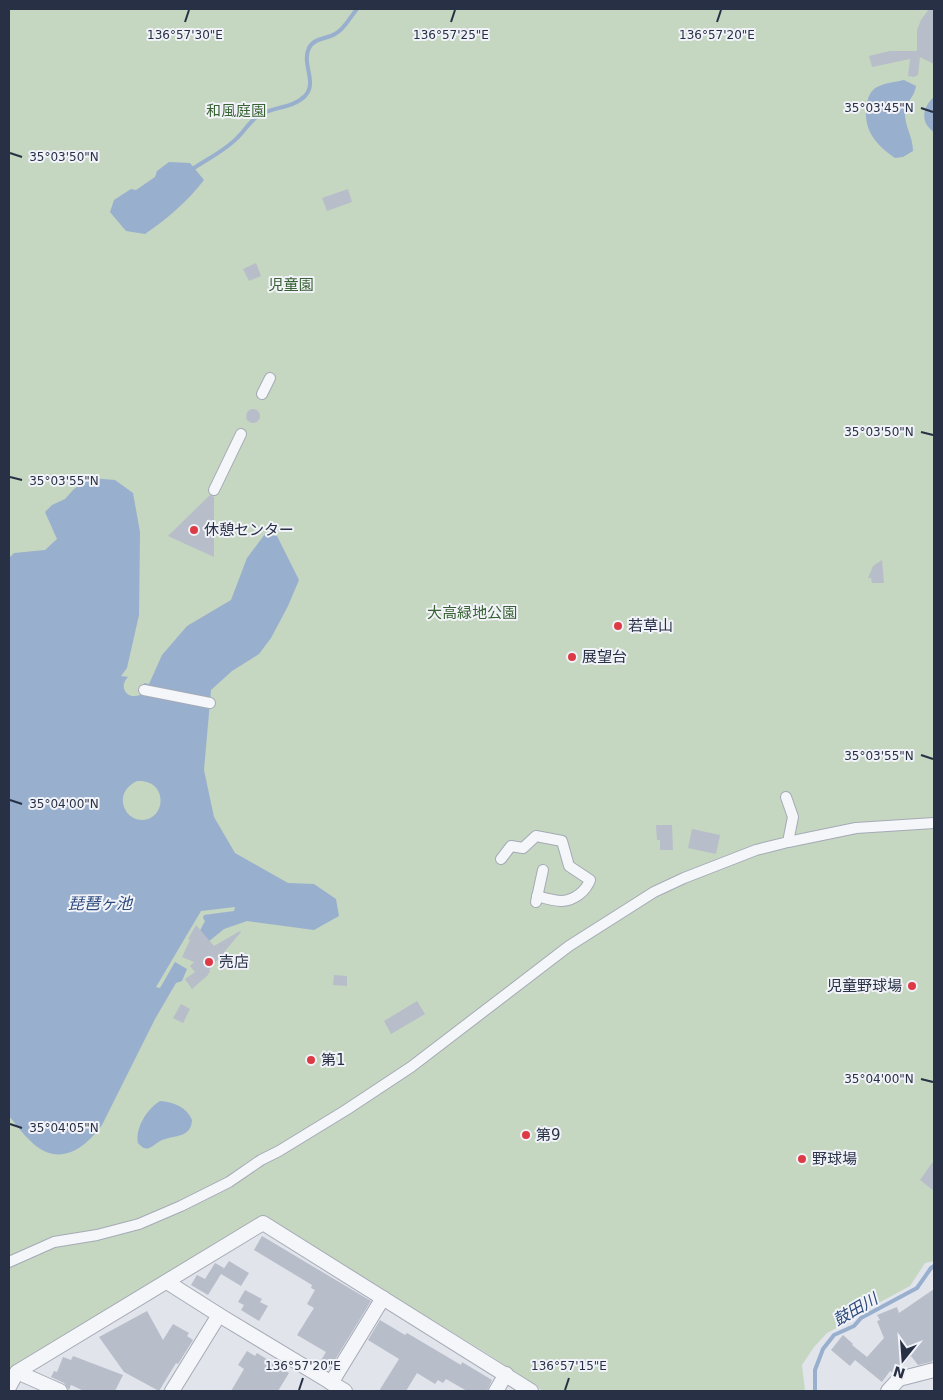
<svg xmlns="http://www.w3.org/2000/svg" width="943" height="1400" viewBox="0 0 943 1400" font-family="'DejaVu Sans','Noto Sans JP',sans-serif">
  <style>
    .green { fill: #c5d6c1 }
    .water { fill: #99afce; fill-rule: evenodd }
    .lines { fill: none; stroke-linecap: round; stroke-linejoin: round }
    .stream { stroke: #99afce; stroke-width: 4 }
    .building { fill: #b8bdca }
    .pedestrian-casing { stroke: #a5aab6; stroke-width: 12 }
    .minor-casing { stroke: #a5aab6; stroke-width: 16 }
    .pedestrian { stroke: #f4f6f9; stroke-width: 10 }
    .minor { stroke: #f4f6f9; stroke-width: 14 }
    .ticks { fill: none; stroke: #273045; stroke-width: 2 }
    .poi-dot { fill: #dc3b46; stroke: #f1f3f8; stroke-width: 2 }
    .labels { text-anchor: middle; stroke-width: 4; stroke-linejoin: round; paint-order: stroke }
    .park-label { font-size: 15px; fill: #386233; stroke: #f1f3f8 }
    .poi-label { font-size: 15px; fill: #273045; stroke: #f1f3f8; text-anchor: start }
    .water-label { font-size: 16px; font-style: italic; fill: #2d4b7d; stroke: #f1f3f8 }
    .ticks-label { font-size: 12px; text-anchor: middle; fill: #273045; stroke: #f1f3f8; stroke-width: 4; stroke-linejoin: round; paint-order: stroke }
  </style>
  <rect width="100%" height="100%" fill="#e1e4eb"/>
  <polygon class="green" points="9,9 934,9 934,1261 925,1263 910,1286 854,1316 846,1323 827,1333 814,1347 802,1365 805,1391 543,1391 486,1353 263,1217 9,1373"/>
  <g class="water">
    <path d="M904 80 916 86C914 99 904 102 905 116 906 128 913 138 913 151L903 157 895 158C875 144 862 129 867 103 868 97 871 90 877 87 885 83 895 82 904 80Z"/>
    <path d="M934 97V132C920 123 922 107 934 97Z"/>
    <path d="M169 162 190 163 204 180C187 202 168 218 145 234L126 231 110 212 114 200 131 189 136 190 155 177 157 171Z"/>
    <path d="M91 478 115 480 133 493 140 532 139 615 127 668 121 676 128 677C118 687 127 700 140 695L144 686V683L149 684 162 655 187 626 231 600 247 558 265 534 277 536 299 580 288 606 271 638 259 654 232 671 211 690 204 770 214 817 235 853 288 883 314 884 336 899 339 916 314 930 247 921 224 929 202 947 194 942 205 921 203 918 204 915 234 911 235 907 201 911 156 987 160 988 175 962 187 969 182 981 176 983 155 1019 102 1125C86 1147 62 1166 36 1146 26 1138 17 1126 9 1116V558L14 553 45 550 57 539 45 512 52 505 65 499 74 489ZM137 781C172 779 165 827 136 819 131 817 127 814 125 809 119 797 126 786 137 781Z"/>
    <path d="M160 1101C173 1102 187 1107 192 1120 191 1138 175 1135 162 1140 153 1144 148 1155 138 1143 135 1128 147 1109 160 1101Z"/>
  </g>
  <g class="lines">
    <g class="stream">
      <path d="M194 168C209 158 226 150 238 137 245 130 250 121 259 115 273 107 293 108 305 96 318 82 301 64 309 48 314 38 326 39 335 34 345 29 350 17 357 9"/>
      <polyline points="815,1391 815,1370 823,1349 834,1335 854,1326 861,1318 917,1288 931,1268 934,1266"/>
    </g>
  </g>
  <g class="building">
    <polygon points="929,9 934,9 934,64 920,57 918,75 914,77 908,76 910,59 872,67 869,56 890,51 917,51 917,30 921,20"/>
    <polygon points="348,189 352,202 327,211 322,198"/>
    <polygon points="256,263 261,276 249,281 243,269"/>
    <circle cx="253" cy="416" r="7"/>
    <polygon points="210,495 214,497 214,557 168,536"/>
    <polygon points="882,560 884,583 872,583 871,578 868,578 873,566"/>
    <polygon points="656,825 672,825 673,850 660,850 660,840 657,840"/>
    <polygon points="692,829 720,835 716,854 688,848"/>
    <polygon points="196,925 214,946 240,931 241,932 209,970 210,972 208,974 208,975 192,989 185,979 195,972 190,966 194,962 182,957 190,940 188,939"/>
    <polygon points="334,975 347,976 347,986 333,985"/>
    <polygon points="417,1001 425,1014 391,1034 384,1021"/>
    <polygon points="181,1004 190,1009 183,1023 173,1018"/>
    <polygon points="934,1160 934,1191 920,1180"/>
    <polygon points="262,1236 371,1301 330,1368 320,1362 326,1352 297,1335 314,1308 307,1304 315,1290 311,1288 312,1285 254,1250"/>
    <polygon points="229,1261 249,1273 241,1286 221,1274 208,1295 191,1285 197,1275 205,1279 215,1263 224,1268 223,1270"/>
    <polygon points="934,1289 934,1359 931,1362 918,1365 911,1356 899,1370 893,1373 890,1371 882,1382 855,1360 850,1366 831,1350 843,1335 853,1344 852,1345 867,1357 884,1338 877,1321 880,1320 877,1315 897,1307 899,1313"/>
    <polygon points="245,1290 262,1299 260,1302 268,1306 259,1321 241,1310 244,1305 238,1302"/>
    <polygon points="147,1311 163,1340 173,1324 189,1333 187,1336 193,1340 178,1364 176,1363 159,1391 124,1372 99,1337"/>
    <polygon points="380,1320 405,1335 407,1333 461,1365 462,1362 492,1380 487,1391 467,1391 446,1379 443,1383 438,1380 435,1384 417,1373 406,1391 379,1391 399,1359 368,1340"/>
    <polygon points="247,1351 255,1356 257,1353 289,1373 278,1391 231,1391 244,1369 238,1365"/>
    <polygon points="73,1356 123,1375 115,1391 84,1391 71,1385 69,1390 64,1383 51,1377 54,1371 57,1372 63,1357 71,1360"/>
  </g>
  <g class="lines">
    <defs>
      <g id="pedestrian">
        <polyline points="262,394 270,378"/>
        <polyline points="214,490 241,434"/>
        <polyline points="144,690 210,703"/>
        <polyline points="786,797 793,817 788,842"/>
        <path d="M501 859 511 846 523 848 536 836 562 841 569 866 590 880C586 891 575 900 562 901 554 901 544 898 537 896"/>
        <polyline points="536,902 543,870"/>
        <polyline points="9,1262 54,1242 97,1235 139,1224 181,1206 229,1182 261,1160 279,1151 346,1110 411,1067 569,946 654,892 684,878 756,850 788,842 856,828 934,823"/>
      </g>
      <g id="minor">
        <polyline points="167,1282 219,1315 345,1391"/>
        <polyline points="17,1372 60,1391"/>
        <polyline points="331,1383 383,1298"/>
        <polyline points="9,1387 17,1372 263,1223 531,1391"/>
        <polyline points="172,1391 219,1315"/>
        <polyline points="496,1391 506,1374"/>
        <polyline points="888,1391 899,1379 934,1370"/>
      </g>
    </defs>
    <use href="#pedestrian" class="pedestrian-casing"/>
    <use href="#minor" class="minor-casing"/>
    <use href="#pedestrian" class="pedestrian"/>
    <use href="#minor" class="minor"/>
  </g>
  <path class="ticks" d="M185 22 189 10M451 22 455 10M717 22 721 10M921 108 933 112M10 153 22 157M921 432 933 435M10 477 22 480M921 755 933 759M10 800 22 804M921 1079 933 1082M10 1124 22 1128M299 1390 303 1378M565 1390 569 1378"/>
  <g class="poi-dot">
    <circle cx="194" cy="530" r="5"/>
    <circle cx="618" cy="626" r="5"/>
    <circle cx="572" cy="657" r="5"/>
    <circle cx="209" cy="962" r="5"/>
    <circle cx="912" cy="986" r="5"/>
    <circle cx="311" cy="1060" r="5"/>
    <circle cx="526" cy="1135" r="5"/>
    <circle cx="802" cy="1159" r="5"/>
  </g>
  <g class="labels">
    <g class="park-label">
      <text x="236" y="116">和風庭園</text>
      <text x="291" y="290">児童園</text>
      <text x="472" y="618">大高緑地公園</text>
    </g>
    <g class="poi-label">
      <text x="204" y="535">休憩センター</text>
      <text x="628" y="631">若草山</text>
      <text x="582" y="662">展望台</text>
      <text x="219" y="967">売店</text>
      <text x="902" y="991" text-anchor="end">児童野球場</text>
      <text x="321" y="1065">第1</text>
      <text x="536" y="1140">第9</text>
      <text x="812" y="1164">野球場</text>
    </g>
    <g class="water-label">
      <text x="100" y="909">琵琶ヶ池</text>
      <text transform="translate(855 1309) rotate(-30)" y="6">鼓田川</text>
    </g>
  </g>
  <g class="ticks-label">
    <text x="185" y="39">136°57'30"E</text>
    <text x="451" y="39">136°57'25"E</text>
    <text x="717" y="39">136°57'20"E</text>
    <text x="879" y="112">35°03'45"N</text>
    <text x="64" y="161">35°03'50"N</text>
    <text x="879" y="436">35°03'50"N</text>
    <text x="64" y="485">35°03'55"N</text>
    <text x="879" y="760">35°03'55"N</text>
    <text x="64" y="808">35°04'00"N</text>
    <text x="879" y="1083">35°04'00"N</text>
    <text x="64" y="1132">35°04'05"N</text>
    <text x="303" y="1370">136°57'20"E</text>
    <text x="569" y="1370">136°57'15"E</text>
  </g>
  <rect width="943" height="1400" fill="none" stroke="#273045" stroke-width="20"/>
  <g transform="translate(903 1360) rotate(197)" stroke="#f1f3f8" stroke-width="4" paint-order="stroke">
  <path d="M0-4L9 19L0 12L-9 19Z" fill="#273045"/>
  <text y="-8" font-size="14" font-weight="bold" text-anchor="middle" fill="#273045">N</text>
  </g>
</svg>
